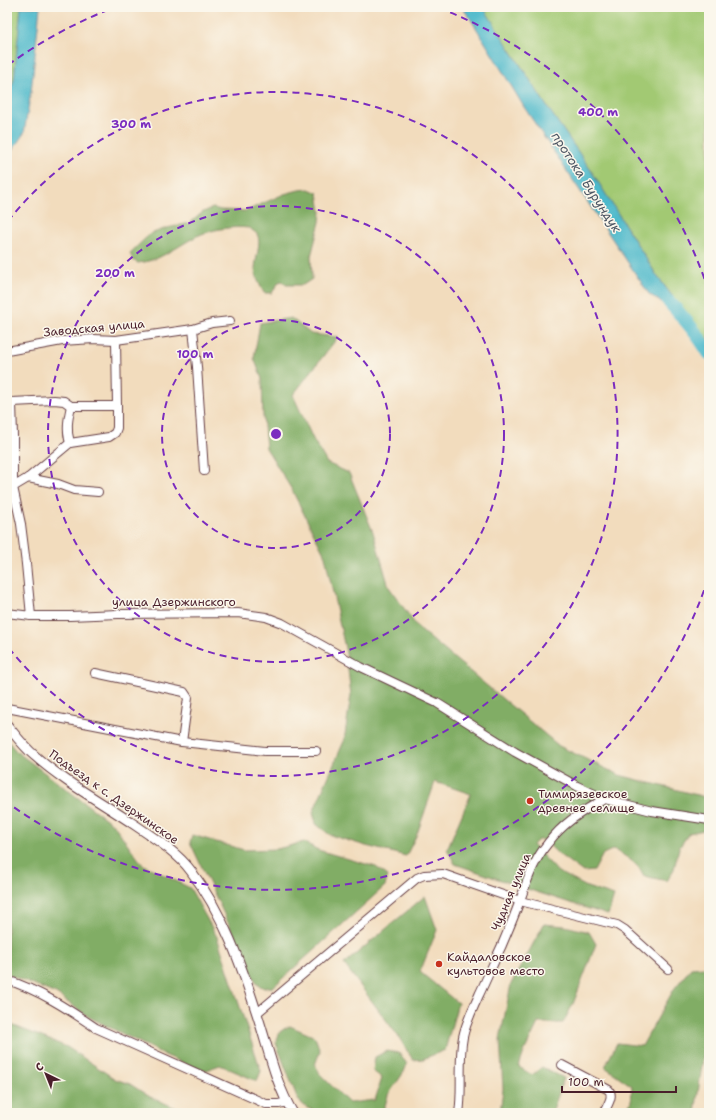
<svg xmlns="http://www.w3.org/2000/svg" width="716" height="1120" viewBox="0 0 716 1120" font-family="'Shantell Sans',sans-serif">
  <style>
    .green { fill: #a2c973; stroke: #76744f }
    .forest { fill: #81ad65; stroke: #666648 }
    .water { fill: #4eb9cb; stroke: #4c6c7b }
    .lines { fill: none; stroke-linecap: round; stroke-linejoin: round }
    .river { stroke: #4eb9cb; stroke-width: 14 }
    .minor-casing { stroke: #633b41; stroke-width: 10 }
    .tertiary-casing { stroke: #633b41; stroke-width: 11 }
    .minor { stroke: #fff; stroke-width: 8 }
    .tertiary { stroke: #fff; stroke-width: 9 }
    .ring { fill: none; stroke: #7b2cbf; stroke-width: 2; stroke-dasharray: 7 5 }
    .poi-dot { fill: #c8321e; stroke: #fbf7ec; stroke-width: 1.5 }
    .labels { text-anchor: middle; stroke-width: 3; stroke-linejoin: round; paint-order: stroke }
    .street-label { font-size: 12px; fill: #4a1f2b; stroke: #fbf7ec }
    .poi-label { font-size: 12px; fill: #4a1f2b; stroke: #fbf7ec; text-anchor: start }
    .water-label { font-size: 13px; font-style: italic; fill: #4b5563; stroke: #fbf7ec }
    .centre { fill: #7b2cbf; stroke: #fbf7ec; stroke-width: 2 }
    .ring-label { font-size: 12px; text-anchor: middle; font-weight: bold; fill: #7b2cbf; stroke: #fbf7ec; stroke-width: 3; stroke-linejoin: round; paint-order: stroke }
  </style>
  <rect width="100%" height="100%" fill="#fbf7ec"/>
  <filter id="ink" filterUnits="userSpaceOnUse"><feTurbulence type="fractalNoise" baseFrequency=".025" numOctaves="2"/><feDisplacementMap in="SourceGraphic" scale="8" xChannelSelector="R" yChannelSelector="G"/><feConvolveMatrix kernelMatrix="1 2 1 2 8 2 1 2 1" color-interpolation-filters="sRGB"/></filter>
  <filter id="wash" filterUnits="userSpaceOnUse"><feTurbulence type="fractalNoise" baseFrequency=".012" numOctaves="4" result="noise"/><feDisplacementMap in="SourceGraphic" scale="16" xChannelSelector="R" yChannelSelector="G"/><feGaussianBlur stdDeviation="0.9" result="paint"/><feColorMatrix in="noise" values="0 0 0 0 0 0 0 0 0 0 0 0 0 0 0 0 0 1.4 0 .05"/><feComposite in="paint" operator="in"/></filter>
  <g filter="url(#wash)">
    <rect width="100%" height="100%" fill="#f2dcbd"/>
    <g class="green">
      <polygon points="7,7 21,7 14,80 7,98"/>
      <polygon points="483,7 709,7 709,353 702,341 682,316 673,297 657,276 590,169 548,108"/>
    </g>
    <g class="forest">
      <path d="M309 189 318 193 321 212 320 222 311 256 312 279 303 285H286L282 281 279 282 272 293H264C260 285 256 279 255 269 255 260 262 242 257 234 255 232 252 230 249 228 233 226 212 229 197 236 178 246 160 261 138 263L133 260 130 253 150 234 167 228 190 223 203 212 213 208 221 210 246 211 284 194 299 190Z"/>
      <path d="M291 318 311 334 338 337 293 395 313 439 327 463 349 473 373 532 389 587 418 628 559 746 619 775 709 798V829L689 833 679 848 674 869 667 881 644 876C638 863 626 857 614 849L603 854 594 871 583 872 557 853 544 840H538L533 845 558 872 587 887 614 896 608 915 530 890 455 864 447 849 471 794 435 782 417 834 406 856 366 846 330 835 316 824 313 812 344 741 351 695 346 653 325 556 292 490 266 448 263 416 262 379 254 358 260 323Z"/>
      <polygon points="7,740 17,752 114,825 142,864 190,888 217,937 261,1071 257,1081 220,1065 203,1071 167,1056 89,1017 56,994 7,974"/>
      <polygon points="192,835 244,850 277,849 304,842 318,850 376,867 388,876 385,886 273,987 264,988 257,984 190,842"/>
      <polygon points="425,896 437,930 420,972 458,1003 445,1050 423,1059 413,1060 398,1036 344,964"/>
      <polygon points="544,924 565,926 589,932 596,944 573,1004 563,1023 538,1023 524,1052 519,1067 532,1075 542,1067 564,1078 552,1113 500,1113 503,1089 500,1039 511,984"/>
      <polygon points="704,967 709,971 709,1018 695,1113 626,1113 631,1101 632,1086 605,1067 617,1043 642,1046 674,989 691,968"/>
      <polygon points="7,1023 67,1047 115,1079 130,1084 150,1097 188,1113 7,1113"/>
      <path d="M290 1026 315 1037 320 1051 315 1065 319 1073 349 1103 375 1100 382 1078 373 1071 375 1057 387 1051 399 1053 407 1064 404 1072 388 1095 383 1113H322L307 1108 298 1100 276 1043C279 1033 280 1030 290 1026Z"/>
    </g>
    <g class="water">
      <polygon points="21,7 40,7 31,92 24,133 7,158 7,98 14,80"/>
      <polygon points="462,7 483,7 548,108 590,169 657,276 673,297 682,316 649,294 524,107 472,21"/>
    </g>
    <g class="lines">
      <path class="river" d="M669 302C684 318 698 334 709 353"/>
    </g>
  </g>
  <g filter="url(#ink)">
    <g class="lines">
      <defs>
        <g id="minor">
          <polyline points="193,329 197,367 204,471"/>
          <polyline points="7,351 62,341 94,339 116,340 193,329 212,323 230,321"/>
          <polyline points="8,401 12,402 54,400 64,401 71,406 117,406"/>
          <polyline points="12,402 13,436 13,487 21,524 26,564 31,616"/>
          <path d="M70 443C66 430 68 419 71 406"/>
          <polyline points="28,478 58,484 74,490 98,492"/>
          <polyline points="13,487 28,478 70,443 109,437 115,433 117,428 117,406 116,340"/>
          <polyline points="7,613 31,616 70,616 118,614 238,613 266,617 282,623 361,667 437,703 515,752 577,786 605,799 652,811 709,820"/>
          <polyline points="95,673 184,692 188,698 182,742"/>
          <polyline points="7,708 182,742 265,751 316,751"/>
          <path d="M7 980C39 990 68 1009 96 1028L266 1104H279L287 1102"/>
          <polyline points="257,1013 417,878 424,875 443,874 520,901 617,925 625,930 668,969"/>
          <path d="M562 1065 609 1090C614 1097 607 1105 604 1113"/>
          <path d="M459 1113C463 1088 458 1063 463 1037 466 1022 473 1009 479 995 487 978 494 962 502 945 508 931 514 917 519 903 527 882 533 861 548 843 563 823 583 810 605 799"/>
        </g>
        <path id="tertiary" d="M7 725C16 736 24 747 35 756 64 782 103 803 135 825 154 838 177 852 191 871 223 913 241 964 257 1014 268 1047 275 1083 293 1113"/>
      </defs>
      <use href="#minor" class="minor-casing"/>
      <use href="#tertiary" class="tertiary-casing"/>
      <use href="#minor" class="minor"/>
      <use href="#tertiary" class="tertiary"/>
    </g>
  </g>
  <g class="ring">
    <circle cx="276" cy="434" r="114"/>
    <circle cx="276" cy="434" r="228"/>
    <path d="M8 221A342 342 0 1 1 8 647"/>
    <path d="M708 579A456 456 0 0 1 8 803M8 65A456 456 0 0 1 113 8M439 8A456 456 0 0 1 708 289"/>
  </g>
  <g class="poi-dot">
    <circle cx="530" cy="801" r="4"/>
    <circle cx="439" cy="964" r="4"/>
  </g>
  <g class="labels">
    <g class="street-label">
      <text transform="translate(94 328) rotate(-5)" y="4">Заводская улица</text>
      <text x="174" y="606">улица Дзержинского</text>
      <text transform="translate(114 797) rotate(35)" y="4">Подъезд к с. Дзержинское</text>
      <text transform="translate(511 892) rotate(-67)" y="4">Чудная улица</text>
    </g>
    <g class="poi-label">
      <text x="538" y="798">Тимирязевское<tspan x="538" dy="14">древнее селище</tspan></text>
      <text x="447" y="961">Кайдаловское<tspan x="447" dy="14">культовое место</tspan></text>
    </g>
    <g class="water-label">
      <text transform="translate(587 182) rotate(57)" y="5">протока Бурундук</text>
    </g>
  </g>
  <circle cx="276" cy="434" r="6" class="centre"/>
  <g class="ring-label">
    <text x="598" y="116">400 m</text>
    <text x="131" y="128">300 m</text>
    <text x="115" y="277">200 m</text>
    <text x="195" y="358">100 m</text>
  </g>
  <rect width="716" height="1120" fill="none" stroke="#fbf7ec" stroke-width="24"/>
  <g transform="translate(46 1074) rotate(317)" stroke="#fbf7ec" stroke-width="3" paint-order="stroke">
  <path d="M0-3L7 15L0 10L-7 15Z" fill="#4a1f2b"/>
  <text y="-6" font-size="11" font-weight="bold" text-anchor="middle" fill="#4a1f2b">С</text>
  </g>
  <path d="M562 1086v6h114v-6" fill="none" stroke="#4a1f2b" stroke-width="2"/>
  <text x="568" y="1086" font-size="12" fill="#4a1f2b" stroke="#fbf7ec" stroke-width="3" paint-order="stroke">100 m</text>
</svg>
